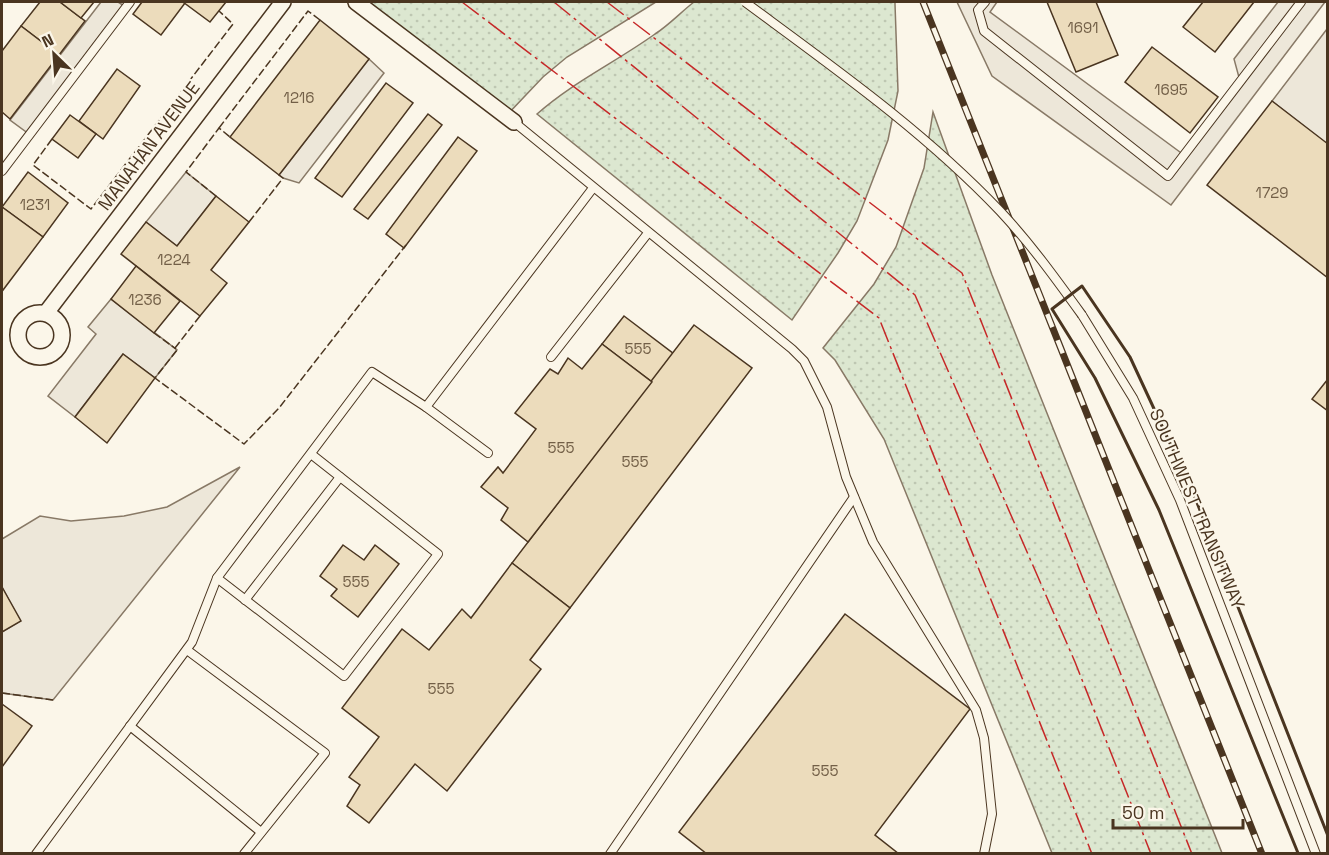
<svg xmlns="http://www.w3.org/2000/svg" width="1329" height="855" viewBox="0 0 1329 855" font-family="'Space Grotesk',sans-serif">
  <style>
    .grass { fill: url(#grass-dots); stroke: #887966; stroke-width: 1.5 }
    .parking { fill: #ede7d9; stroke: #887966; stroke-width: 1.5 }
    .building { fill: #ecdcbc; stroke: #4a3520; stroke-width: 1.5 }
    .lines { fill: none; stroke-linecap: round; stroke-linejoin: round }
    .service-casing { stroke: #4a3520; stroke-width: 10 }
    .minor-casing { stroke: #4a3520; stroke-width: 18 }
    .service { stroke: #fbf6e9; stroke-width: 8 }
    .minor { stroke: #fbf6e9; stroke-width: 15 }
    .rail-casing { stroke: #4a3520; stroke-width: 7 }
    .rail { stroke: #fbf6e9; stroke-width: 4.5; stroke-dasharray: 14; stroke-linecap: butt }
    .service-bridge-casing { stroke: #4a3520; stroke-width: 10; stroke-linecap: butt }
    .service-bridge { stroke: #fbf6e9; stroke-width: 8 }
    .fence { stroke: #4a3520; stroke-width: 1.5; stroke-dasharray: 8 3; stroke-linecap: butt }
    .wall { stroke: #4a3520; stroke-width: 3 }
    .power { stroke: #c62828; stroke-width: 1.5; stroke-dasharray: 21 4.5 3 4.5; stroke-linecap: butt }
    .labels { text-anchor: middle; stroke-width: 4.5; stroke-linejoin: round; paint-order: stroke }
    .number-label { font-size: 15px; fill: #725f47 }
    .street-label { font-size: 18px; fill: #4a3520; stroke: #fbf6e9 }
  </style>
  <defs>
    <pattern id="grass-dots" width="8" height="8" patternUnits="userSpaceOnUse" patternTransform="scale(1.5)"><rect width="8" height="8" fill="#dce7d0"/><path d="M2 2h.1M6 6h.1" fill="none" stroke="#bec7b2" stroke-width="1.8" stroke-linecap="round"/></pattern>
  </defs>
  <rect width="100%" height="100%" fill="#fbf6e9"/>
  <g class="grass">
    <polygon points="356,2 656,2 567,57 543,77 506,116"/>
    <path d="M694 2H895V4L898 91 888 140 857 221 838 253 792 320 537 114C573 82 616 62 655 34 669 25 681 12 694 2Z"/>
    <polygon points="933,112 992,275 1222,853 1052,853 884,439 835,360 823,348 874,284 896,247 924,168"/>
  </g>
  <g class="parking">
    <polygon points="101,2 118,2 126,7 29,134 10,120"/>
    <polygon points="957,2 997,2 990,12 1184,155 1240,81 1234,59 1278,2 1325,2 1171,205 992,76"/>
    <polygon points="1327,29 1327,144 1272,101"/>
    <polygon points="369,59 384,73 299,183 283,178 279,175"/>
    <polygon points="186,172 216,196 177,246 146,222"/>
    <polygon points="111,299 177,350 155,378 123,354 75,417 48,396 96,334 88,327"/>
    <polygon points="240,467 53,700 2,693 2,632 20,621 2,587 2,539 40,516 71,521 124,516 167,507"/>
  </g>
  <g class="building">
    <polygon points="40,2 60,2 85,21 59,55 21,26"/>
    <polygon points="60,2 94,2 81,18"/>
    <polygon points="142,2 183,2 185,3 161,35 133,14"/>
    <polygon points="183,2 226,2 210,22"/>
    <polygon points="1047,2 1096,2 1118,55 1076,72"/>
    <polygon points="1203,2 1254,2 1215,52 1183,27"/>
    <polygon points="320,20 369,59 279,175 230,137"/>
    <polygon points="21,26 59,55 10,119 2,112 2,51"/>
    <polygon points="1152,47 1218,97 1190,133 1125,82"/>
    <polygon points="117,69 140,86 103,139 79,121"/>
    <polygon points="386,83 413,103 342,197 315,178"/>
    <polygon points="1272,101 1328,144 1328,278 1207,185"/>
    <polygon points="428,114 442,125 368,219 354,209"/>
    <polygon points="70,115 96,134 78,158 52,139"/>
    <polygon points="458,137 477,151 404,248 386,234"/>
    <polygon points="28,172 68,203 43,237 2,207"/>
    <polygon points="216,196 249,222 211,270 227,283 200,316 121,254 146,222 177,246"/>
    <polygon points="2,207 43,237 3,290 2,289"/>
    <polygon points="136,266 180,301 154,333 111,299"/>
    <polygon points="624,316 674,354 652,382 602,344"/>
    <polygon points="694,325 752,368 570,608 512,563"/>
    <polygon points="602,344 652,382 528,542 501,520 508,508 481,487 498,467 503,473 536,429 515,413 550,369 558,374 568,358 582,369"/>
    <polygon points="123,354 155,378 107,443 75,417"/>
    <polygon points="1328,379 1328,411 1312,399"/>
    <polygon points="343,545 364,560 375,545 399,564 358,617 331,596 337,589 320,576"/>
    <polygon points="512,563 570,608 530,660 541,669 447,791 415,764 369,823 347,806 360,785 349,777 379,737 342,708 402,629 429,650 462,609 471,618"/>
    <polygon points="2,587 21,621 2,632"/>
    <polygon points="845,614 970,709 875,835 899,854 707,854 679,832"/>
    <polygon points="2,704 32,726 2,767"/>
  </g>
  <g class="lines">
    <defs>
      <g id="service">
        <polyline points="985,2 978,10 984,31 1168,176 1301,2"/>
        <polyline points="514,122 792,349 804,361 827,407 846,477 873,542 976,710 984,738 992,814 984,854"/>
        <polyline points="2,171 130,2"/>
        <polyline points="1082,315 1133,398 1180,500 1316,854"/>
        <polyline points="551,357 648,233"/>
        <polyline points="426,407 488,453"/>
        <polyline points="311,454 438,554 344,676 217,578 372,372 426,407 593,188"/>
        <polyline points="245,600 340,477"/>
        <polyline points="187,650 325,753 244,854"/>
        <polyline points="130,726 261,832"/>
        <polyline points="36,854 192,642 217,578"/>
        <polyline points="610,854 854,497"/>
      </g>
      <g id="minor">
        <polyline points="356,2 514,122"/>
        <circle cx="40" cy="335" r="22"/>
        <polyline points="46,313 283,2"/>
      </g>
    </defs>
    <use href="#service" class="service-casing"/>
    <use href="#minor" class="minor-casing"/>
    <use href="#service" class="service"/>
    <use href="#minor" class="minor"/>
    <defs>
      <polyline id="rail" points="923,2 1262,854"/>
    </defs>
    <use href="#rail" class="rail-casing"/>
    <use href="#rail" class="rail"/>
    <defs>
      <path id="service-bridge" d="M745 2C833 67 924 131 1000 211 1030 243 1056 279 1082 315"/>
    </defs>
    <use href="#service-bridge" class="service-bridge-casing"/>
    <use href="#service-bridge" class="service-bridge"/>
    <g class="fence">
      <polyline points="219,128 308,11 320,20"/>
      <polyline points="52,139 33,165 91,209 233,24 219,11"/>
      <polyline points="216,196 186,172 219,128 230,137"/>
      <polyline points="249,222 283,178 279,175"/>
      <polyline points="200,316 175,348 177,350 155,378 244,444 279,408 406,245"/>
      <polyline points="154,333 176,349"/>
      <polyline points="2,693 53,700"/>
      <polyline points="1296,854 1298,853"/>
    </g>
    <polyline class="wall" points="1298,853 1159,510 1095,378 1052,309 1082,286 1130,357 1194,495 1328,836"/>
    <g class="power">
      <polyline points="462,2 879,318 1092,854"/>
      <polyline points="554,2 915,295 1075,662 1151,854"/>
      <polyline points="607,2 962,273 1192,854"/>
    </g>
  </g>
  <g class="labels">
    <g class="number-label">
      <text x="1083" y="33">1691</text>
      <text x="1171" y="95">1695</text>
      <text x="299" y="103">1216</text>
      <text x="1272" y="198">1729</text>
      <text x="35" y="210">1231</text>
      <text x="174" y="265">1224</text>
      <text x="145" y="305">1236</text>
      <text x="638" y="354">555</text>
      <text x="561" y="453">555</text>
      <text x="635" y="467">555</text>
      <text x="356" y="587">555</text>
      <text x="441" y="694">555</text>
      <text x="825" y="776">555</text>
    </g>
    <g class="street-label">
      <text transform="translate(149 146) rotate(-53)" y="6">MANAHAN AVENUE</text>
      <text transform="translate(1197 509) rotate(67)" y="6">SOUTHWEST TRANSITWAY</text>
    </g>
  </g>
  <rect width="1329" height="855" fill="none" stroke="#4a3520" stroke-width="6"/>
  <g transform="translate(54 54) rotate(335)" stroke="#fbf6e9" stroke-width="4.5" paint-order="stroke">
  <path d="M0-4.5L10 22L0 15L-10 22Z" fill="#4a3520"/>
  <text y="-9" font-size="16" font-weight="bold" text-anchor="middle" fill="#4a3520">N</text>
  </g>
  <path d="M1113 819v9h130v-9" fill="none" stroke="#4a3520" stroke-width="3"/>
  <text x="1122" y="819" font-size="18" fill="#4a3520" stroke="#fbf6e9" stroke-width="4.5" paint-order="stroke">50 m</text>
</svg>
